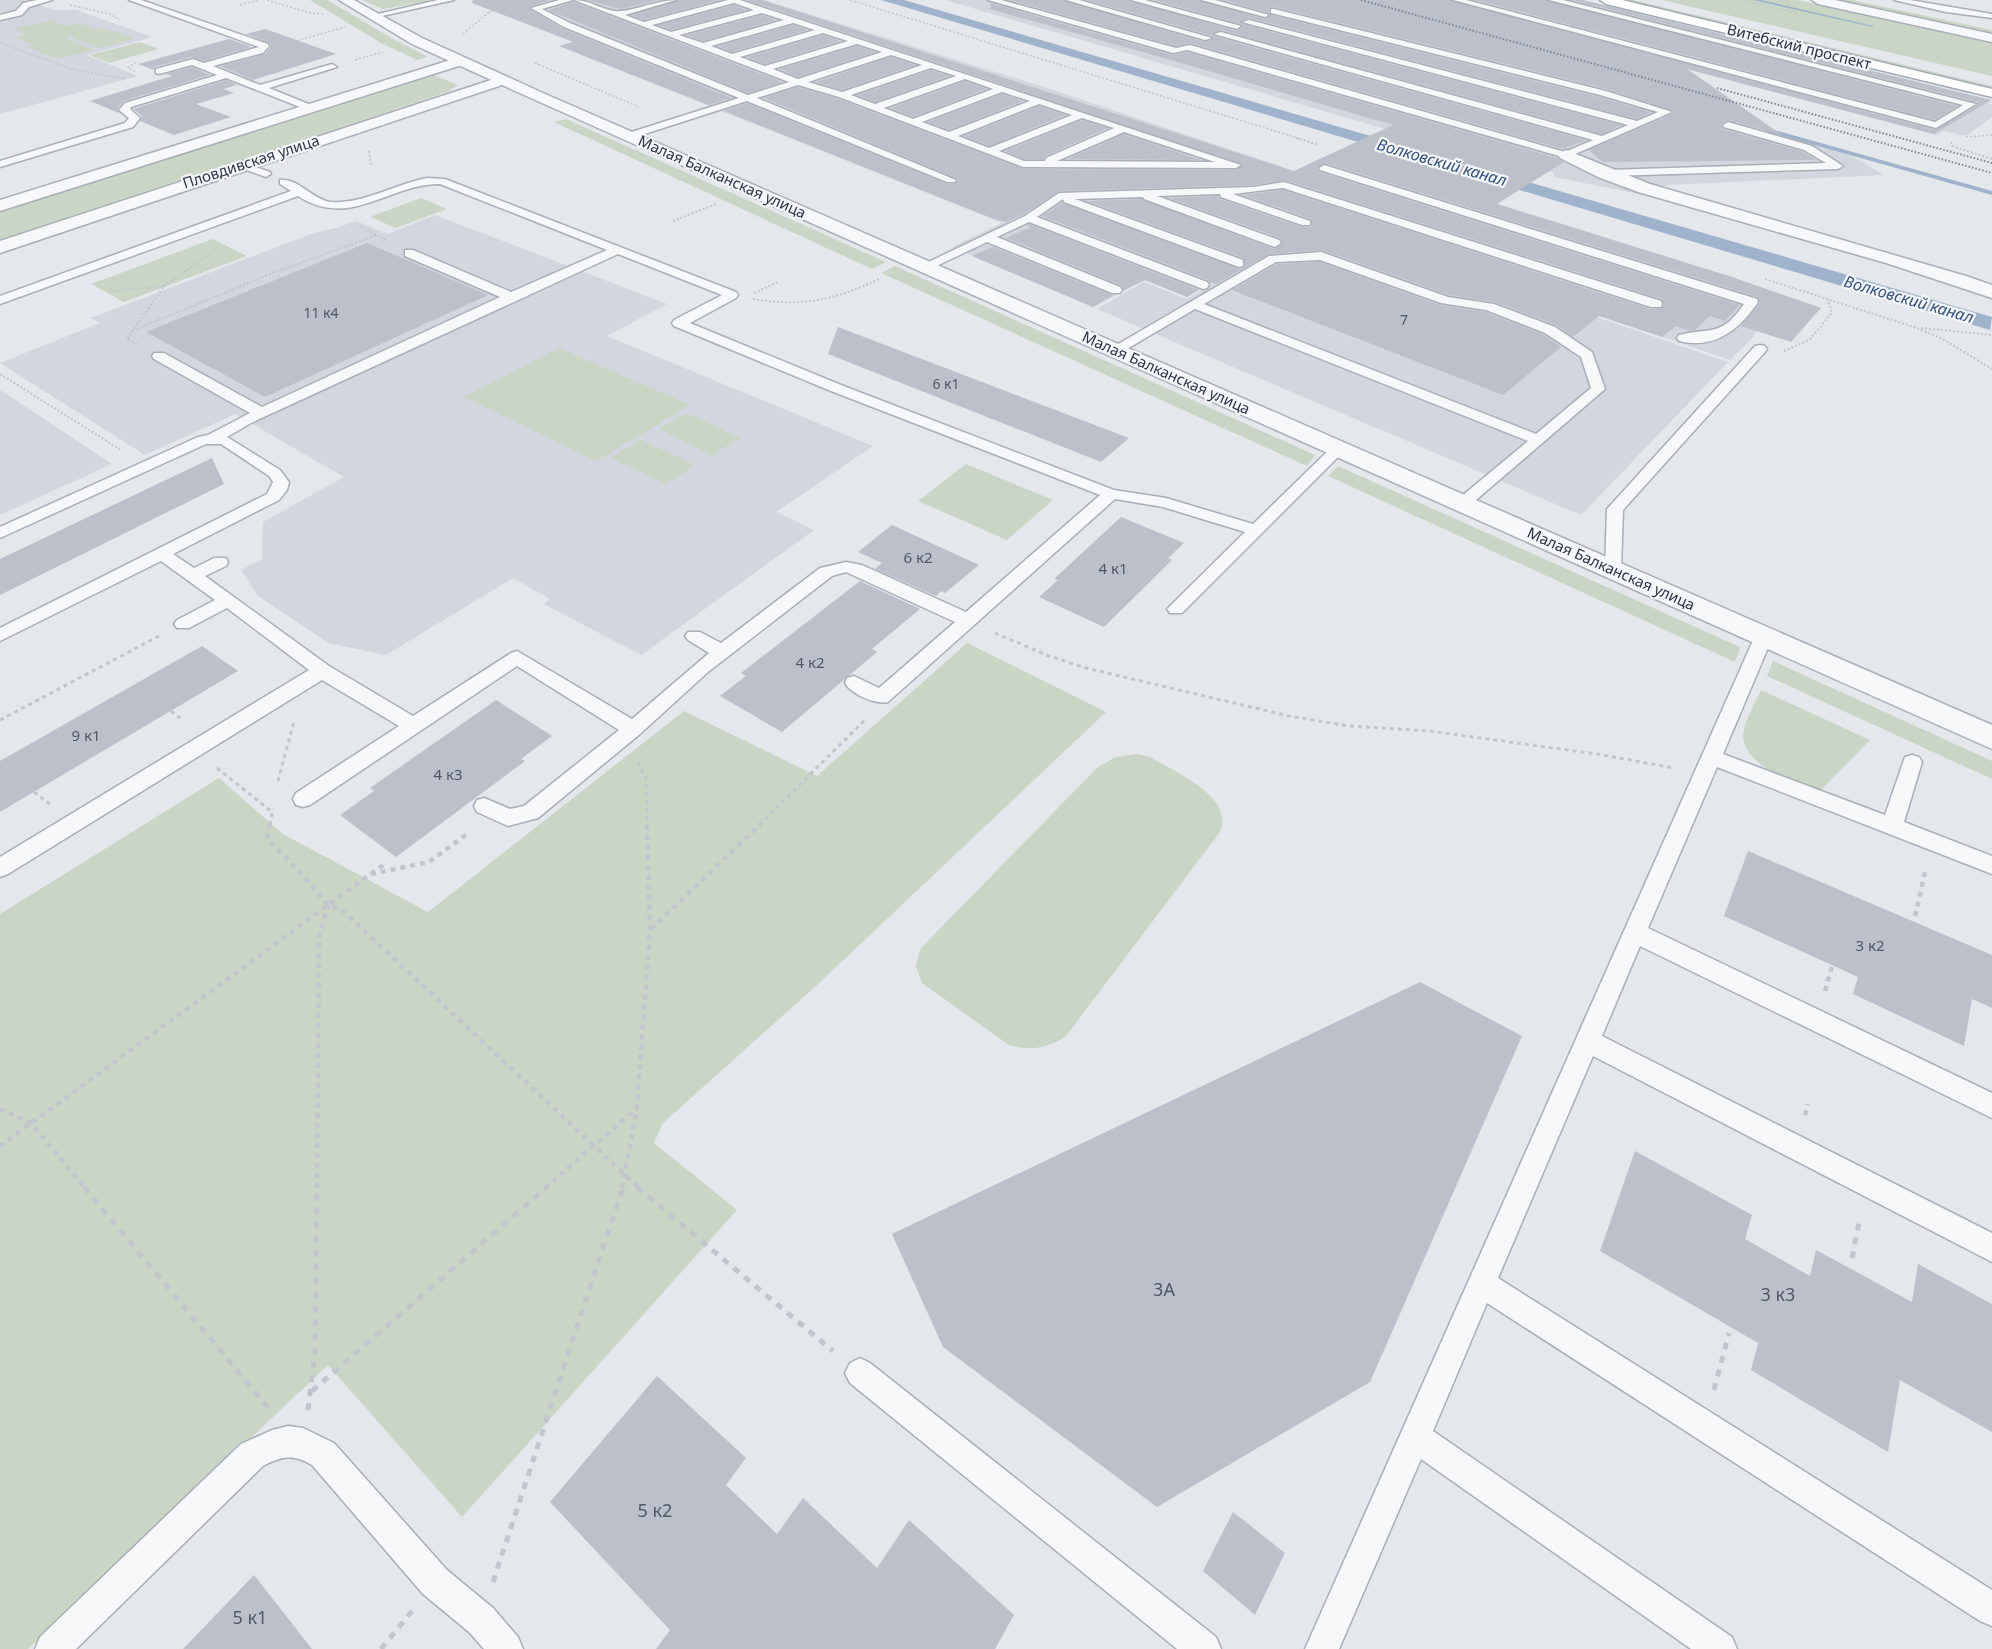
<svg xmlns="http://www.w3.org/2000/svg" width="1992" height="1649" viewBox="0 0 1992 1649" font-family="'Noto Sans',sans-serif">
  <style>
    .built { fill: #d2d6de }
    .green { fill: #c9d6c5 }
    .water { fill: #9fb4cc }
    .lines { fill: none; stroke-linecap: round; stroke-linejoin: round }
    .stream { fill: #9fb4cc; fill-rule: evenodd }
    .building { fill: #bbc0ca }
    .service-casing { stroke: #a9aeb7; stroke-width: 3 }
    .minor-casing { stroke: #a9aeb7; stroke-width: 3 }
    .tertiary-casing { stroke: #a9aeb7; stroke-width: 3 }
    .primary-casing { stroke: #a3abb8; stroke-width: 3 }
    .path-far4 { stroke: #c2c5cb; stroke-width: 1.5; stroke-dasharray: 2 2; stroke-linecap: butt }
    .path-far3 { stroke: #c2c5cb; stroke-width: 2; stroke-dasharray: 2 2; stroke-linecap: butt }
    .path-far2 { stroke: #c2c5cb; stroke-width: 3; stroke-dasharray: 4 4; stroke-linecap: butt }
    .path-far1 { stroke: #c2c5cb; stroke-width: 4.5; stroke-dasharray: 5 5; stroke-linecap: butt }
    .path { stroke: #c2c5cb; stroke-width: 5; stroke-dasharray: 7 7; stroke-linecap: butt }
    .service { fill: #f7f8fa; fill-rule: evenodd }
    .minor { fill: #f7f8fa; fill-rule: evenodd }
    .tertiary { fill: #f7f8fa; fill-rule: evenodd }
    .primary { fill: #fff; fill-rule: evenodd }
    .rail { stroke: #7d8696; stroke-width: 2; stroke-dasharray: 1.5 2; stroke-linecap: butt }
    .labels { text-anchor: middle; stroke-width: 4.5; stroke-linejoin: round; paint-order: stroke }
    .far-number-label { font-size: 14px; fill: #4f5766 }
    .far-street-label { font-size: 15px; fill: #2b3445; stroke: #f4f6f9 }
    .number-label { font-size: 15px; fill: #4f5766 }
    .far-water-label { font-size: 16px; font-style: italic; fill: #34527a; stroke: #f4f6f9 }
    .near-number-label { font-size: 18px; fill: #4f5766 }
  </style>
  <rect width="100%" height="100%" fill="#e4e7ec"/>
  <g class="built">
    <polygon points="0,0 23,0 54,10 76,10 153,37 86,55 138,76 0,114"/>
    <polygon points="542,0 764,0 1047,88 1294,171 1330,154 1570,226 1780,294 1770,301 1754,336 1730,360 1322,221 1187,297 1145,280 1093,307 952,247 1002,223 559,46 572,42 495,11"/>
    <polygon points="945,0 1321,0 1827,147 1852,156 1884,175 1668,185 1639,194 1554,177 1553,172 1389,130"/>
    <polygon points="1427,0 1583,0 1992,100 1988,104 1992,105 1992,117 1966,136 1944,131 1936,135"/>
    <polygon points="435,215 667,304 607,336 873,446 776,512 814,530 641,655 544,604 550,599 513,578 386,655 328,643 258,596 241,570 262,559 263,522 344,477 235,414 145,455 0,363 100,323 91,318 314,233 336,228 356,221 388,234"/>
    <polygon points="1318,225 1328,225 1728,362 1581,515 1097,309 1144,282 1187,299"/>
    <polygon points="0,390 112,464 0,515"/>
  </g>
  <g class="green">
    <polygon points="310,0 327,0 395,40 428,57 417,60 381,43"/>
    <polygon points="362,0 434,0 383,9"/>
    <polygon points="1622,0 1633,0 1992,86 1992,88"/>
    <polygon points="1662,0 1798,0 1992,43 1992,76"/>
    <polygon points="1837,0 1852,0 1992,30 1992,34"/>
    <polygon points="51,20 65,26 78,23 97,30 104,28 135,39 100,48 69,36 64,38 94,50 58,59 27,47 34,45 16,38 27,35 13,29"/>
    <polygon points="140,42 159,49 109,63 89,55"/>
    <polygon points="431,74 458,85 447,92 0,241 0,212"/>
    <polygon points="566,119 886,262 872,269 554,122"/>
    <polygon points="421,198 447,209 396,228 370,217"/>
    <polygon points="213,239 247,256 124,302 91,284"/>
    <polygon points="895,266 1315,455 1307,466 881,273"/>
    <polygon points="559,348 690,405 596,461 464,397"/>
    <polygon points="686,413 740,438 712,455 659,429"/>
    <polygon points="641,440 695,465 666,484 611,458"/>
    <polygon points="966,464 1053,500 1007,540 918,501"/>
    <polygon points="1338,466 1740,647 1735,662 1328,476"/>
    <polygon points="967,643 1106,712 817,985 663,1123 654,1143 737,1210 462,1517 328,1365 28,1649 0,1649 0,914 219,778 283,834 428,912 684,711 817,776"/>
    <polygon points="1773,661 1992,761 1992,779 1767,676"/>
    <path d="M1761 690 1870 740 1819 792C1795 782 1736 765 1744 729 1747 716 1756 702 1761 690Z"/>
    <path d="M1137 754 1148 756C1173 771 1235 796 1220 832L1066 1036C1047 1049 1030 1051 1009 1045L922 983 916 966 920 949 1098 767 1116 757Z"/>
  </g>
  <polygon class="water" points="881,0 904,0 1992,317 1990,330"/>
  <g class="lines">
    <g class="stream">
      <polygon points="1753,0 1761,0 1874,26 1872,27"/>
      <polygon points="1767,128 1992,191 1992,195 1765,131"/>
    </g>
  </g>
  <g class="building">
    <polygon points="473,0 551,0 530,6 529,9 563,29 732,98 709,105 559,46 574,42 472,3"/>
    <polygon points="588,0 659,0 620,9"/>
    <polygon points="678,0 719,0 644,20 632,15"/>
    <polygon points="747,0 762,0 1294,171 1393,125 1164,58 990,9 991,3 1172,55 1187,52 1557,158 1564,162 1497,204 1729,276 1821,308 1791,342 1741,326 1760,303 1758,297 1325,163 1317,167 1319,172 1740,305 1725,321 1710,316 1695,330 1689,331 1676,326 1662,337 1599,316 1573,337 1556,325 1495,302 1449,295 1322,250 1269,254 1216,284 1210,283 1208,280 1042,216 1062,203 1240,269 1245,267 1244,258 1087,201 1142,199 1274,249 1283,243 1280,238 1169,198 1218,196 1220,199 1301,227 1312,227 1311,219 1243,195 1283,190 1650,309 1661,309 1664,305 1662,299 1285,180 1254,185 1059,191 1024,214 1007,222 994,219 724,111 747,103 947,184 955,184 958,179 764,98 798,87 838,99 1023,169 1236,170 1243,164"/>
    <polygon points="1010,0 1064,0 1204,42 1214,39 1213,36 1087,0 1129,0 1236,31 1242,28 1242,24 1621,125 1602,134 1222,30 1212,33 1213,36 1586,140 1563,149 1191,43 1176,46"/>
    <polygon points="1154,0 1199,0 1264,19 1271,15 1599,97 1651,112 1637,119 1250,18 1241,20 1241,24"/>
    <polygon points="1223,0 1451,0 1935,130 1978,105 1977,102 1572,0 1582,0 1991,100 1934,134 1687,69 1782,135 1729,120 1721,124 1723,129 1803,152 1816,160 1603,162 1589,150 1673,114 1674,111 1607,89 1275,7 1269,7 1269,13"/>
    <polygon points="1475,0 1547,0 1957,106 1935,120"/>
    <polygon points="573,2 782,82 748,93 548,10"/>
    <polygon points="734,5 746,10 671,30 659,25"/>
    <polygon points="762,15 776,20 703,41 687,35"/>
    <polygon points="793,25 807,30 732,52 718,46"/>
    <polygon points="265,29 336,54 253,80 220,66 265,54 271,47 270,43 246,34"/>
    <polygon points="823,35 840,41 765,64 747,57"/>
    <polygon points="229,39 252,47 204,61 192,57 155,67 154,70 138,64"/>
    <polygon points="857,46 875,52 798,77 780,69"/>
    <polygon points="891,57 915,65 842,90 816,82"/>
    <polygon points="192,67 210,75 124,101 117,109 119,113 90,101 172,76 166,74"/>
    <polygon points="931,70 949,76 875,102 858,95"/>
    <polygon points="226,80 237,85 223,89 234,93 196,104 231,117 174,135 140,121 142,116 133,109"/>
    <polygon points="965,81 986,89 913,117 891,108"/>
    <polygon points="1002,94 1023,101 949,130 928,122"/>
    <polygon points="1039,106 1065,115 989,146 964,136"/>
    <polygon points="1082,120 1108,128 1045,156 1043,159 1024,159 1005,151"/>
    <polygon points="1124,134 1201,160 1068,159"/>
    <polygon points="1029,224 1199,290 1187,297 1145,280 1124,290 1121,285 1006,238 1031,227 1026,226"/>
    <polygon points="367,243 488,295 265,397 146,332"/>
    <polygon points="993,247 1111,295 1114,295 1093,307 972,256"/>
    <polygon points="1320,262 1440,305 1485,312 1544,335 1561,347 1503,395 1232,290 1277,264"/>
    <polygon points="838,327 1129,438 1101,462 828,354"/>
    <polygon points="212,458 224,484 0,595 0,559"/>
    <polygon points="1121,517 1184,543 1168,558 1172,560 1104,627 1039,597 1058,580 1054,579"/>
    <polygon points="892,525 979,565 945,593 941,591 936,596 875,569 882,563 858,552"/>
    <polygon points="860,581 920,609 872,649 877,652 782,732 720,696 746,676 741,673"/>
    <polygon points="202,646 238,671 0,812 0,761"/>
    <polygon points="496,700 552,736 521,759 525,761 396,857 340,815 374,791 370,788"/>
    <polygon points="1748,851 1992,955 1992,1008 1972,999 1964,1046 1853,994 1858,977 1724,916"/>
    <polygon points="1420,982 1522,1036 1370,1382 1157,1507 943,1347 892,1234"/>
    <polygon points="1635,1151 1752,1215 1745,1239 1810,1276 1816,1250 1912,1302 1918,1264 1992,1304 1992,1432 1900,1380 1888,1452 1751,1370 1758,1343 1600,1251"/>
    <polygon points="657,1376 746,1458 726,1485 777,1534 803,1498 877,1568 909,1520 1014,1615 995,1649 656,1649 670,1630 550,1502"/>
    <polygon points="1233,1512 1285,1553 1255,1615 1203,1571"/>
    <polygon points="254,1575 312,1649 183,1649"/>
  </g>
  <g class="lines">
    <defs>
      <g id="service">
        <polygon points="37,0 52,0 29,7 22,15 0,20 0,15 16,11 23,3"/>
        <polygon points="129,0 141,0 268,44 269,46 263,53 213,66 260,85 332,64 337,67 269,88 311,105 311,109 305,109 226,78 131,107 130,109 140,118 133,127 0,167 0,161 125,123 129,118 119,110 125,103 217,75 192,65 159,74 156,73 156,69 193,59 204,63 259,47"/>
        <polygon points="438,0 454,0 373,18 369,16"/>
        <path d="M559 0H573L542 9 570 23 748 95 789 82 574 0C590 0 600 9 615 11 628 13 658 0 676 0L625 15 644 22 728 0H740L1241 165 1236 168 1023 167 839 97 798 85 757 98 956 180 955 182H947L747 101 629 139 625 138V134L739 98 564 27 531 8ZM734 3 754 10 671 32 652 25ZM762 13 784 20 703 43 679 35ZM793 23 815 30 732 54 711 46ZM823 33 848 41 765 66 740 57ZM857 44 882 52 798 79 773 69ZM891 55 922 65 842 92 808 82ZM931 68 956 76 875 104 851 95ZM965 79 993 89 913 119 884 108ZM1002 92 1030 101 949 132 922 122ZM1039 104 1072 115 989 148 958 136ZM1082 118 1114 128 1046 158 1045 161H1024L999 151ZM1124 132 1215 162 1057 161Z"/>
        <polygon points="988,0 1001,0 1176,48 1190,45 1565,152 1593,140 1214,34 1221,32 1602,136 1628,125 1242,22 1249,20 1637,121 1658,112 1600,95 1271,13 1271,9 1274,9 1606,91 1672,112 1566,158 1187,50 1173,53"/>
        <polygon points="1066,0 1079,0 1212,38 1205,40"/>
        <polygon points="1131,0 1145,0 1241,26 1237,29"/>
        <polygon points="1201,0 1215,0 1269,15 1265,17"/>
        <polygon points="1453,0 1466,0 1935,122 1963,105 1549,0 1563,0 1976,104 1936,128"/>
        <polygon points="1894,0 1910,0 1992,14 1992,18 1946,12"/>
        <polygon points="1728,122 1812,146 1843,166 1838,169 1608,176 1603,173 1608,170 1826,163 1804,150 1724,127 1723,125"/>
        <polygon points="242,162 270,172 271,174 266,177 238,167 237,165"/>
        <path d="M1324 165 1757 299 1758 302C1740 329 1715 350 1679 341L1677 338 1679 335C1713 327 1721 337 1744 304L1320 170 1319 168Z"/>
        <path d="M427 178 445 179 736 292 738 295 736 298 690 323 841 385 1114 490 1166 498 1253 524 1333 446H1343L1346 449 1182 613H1170L1167 609 1245 532 1163 507 1115 499 888 702C876 705 851 694 845 683L847 678 854 676 879 688 955 622 846 572 832 576 708 672 640 734 538 818 508 826 477 812 474 806 477 800 484 798 510 809 524 806 619 730 517 666 310 805 303 807 296 805 293 799 296 793 399 726 322 680 8 874 0 877V857L309 670 227 608 189 628H177L174 624 177 620 215 600 161 561 0 641V628L267 494 273 482 269 476 221 444H206L0 538V527L198 437 208 435 250 413 154 359 152 356 154 353H164L262 407 500 297 405 256V250H413L511 292 607 250 440 184C388 184 350 230 298 196L0 304V296L291 191 280 184V180C297 177 313 200 331 202 364 204 395 184 427 178ZM618 254 722 295 674 320 672 323 674 326 831 391 1100 495 966 612 862 565 846 562 820 568 721 643 700 632H688L685 636 688 640 709 653 632 719 517 651 511 653 413 716 329 666 205 576 226 566 228 562 226 558H214L194 568 173 554 279 500 287 490 289 482 280 470 227 437 251 423Z"/>
        <polygon points="1284,182 1661,301 1662,304 1661,307 1651,307 1283,188 1233,194 1310,221 1310,225 1302,225 1221,197 1220,194 1157,196 1279,240 1281,243 1275,247 1144,199 1143,197 1075,199 1243,260 1243,266 1239,267 1064,202 1063,199 1037,217 1207,282 1209,285 1207,288 1203,289 1029,222 997,237 1120,287 1122,290 1120,293 1112,293 987,242 928,270 924,271 918,267 1025,216 1059,193 1254,187"/>
        <path d="M1321 252 1448 297 1494 304 1555 327 1592 352 1605 389 1469 506 1463 508 1455 503 1457 500 1528 441 1195 309 1120 353 1115 354 1108 350 1269 256ZM1320 260 1441 303 1486 310 1545 333 1581 357 1591 388 1536 434 1204 304 1276 262Z"/>
        <polygon points="1760,345 1765,346 1767,349 1765,352 1623,510 1621,570 1619,574 1607,574 1605,570 1607,509 1755,346"/>
        <polygon points="1764,630 1770,632 1773,636 1723,754 1885,815 1905,757 1912,755 1919,757 1922,762 1904,822 1992,856 1992,874 1717,767 1648,928 1992,1093 1992,1118 1640,946 1602,1036 1992,1233 1992,1262 1593,1056 1498,1278 1992,1590 1992,1626 1980,1621 1487,1303 1433,1431 1732,1637 1737,1649 1691,1649 1421,1459 1339,1649 1305,1649 1755,636 1758,632"/>
        <polygon points="860,1358 870,1363 1216,1637 1221,1649 1177,1649 850,1383 845,1373 850,1363"/>
        <path d="M288 1426 303 1428 334 1443 447 1570 493 1608 518 1637 523 1649H484L469 1632 423 1594 312 1465C293 1454 282 1456 263 1466L76 1649H35L40 1637 241 1444 272 1430Z"/>
      </g>
      <g id="minor">
        <polygon points="1812,0 1835,0 1992,34 1992,42 1818,4"/>
        <polygon points="460,57 467,61 465,64 0,211 0,200"/>
        <polygon points="503,76 510,80 508,83 0,253 0,241"/>
        <polygon points="1566,150 1650,184 1966,276 1992,285 1992,298 1886,263 1638,192 1598,177 1560,158 1558,155"/>
      </g>
      <polygon id="tertiary" points="339,0 354,0 422,38 543,93 1992,725 1992,749 533,99 412,44"/>
      <polygon id="primary" points="1600,0 1622,0 1992,89 1992,97 1606,4"/>
    </defs>
    <use href="#service" class="service-casing"/>
    <use href="#minor" class="minor-casing"/>
    <use href="#tertiary" class="tertiary-casing"/>
    <use href="#primary" class="primary-casing"/>
    <g class="path-far4">
      <polyline points="267,0 310,13 324,14"/>
      <polyline points="850,0 1301,139"/>
      <polyline points="1740,0 1798,13"/>
      <polyline points="1774,0 1791,4"/>
      <polyline points="70,5 110,14 120,20"/>
      <polyline points="240,5 258,0"/>
      <polyline points="463,34 489,12 512,3"/>
      <polyline points="0,43 75,70 126,79"/>
      <polyline points="286,44 345,27"/>
      <polyline points="355,60 383,52"/>
      <polyline points="535,63 639,107"/>
      <polyline points="135,72 128,67 137,62"/>
      <polyline points="1966,137 1992,135"/>
    </g>
    <g class="path-far3">
      <polyline points="1296,138 1319,145"/>
      <polyline points="1951,142 1952,146 1992,159"/>
      <polyline points="369,151 371,167"/>
      <polyline points="673,221 716,204"/>
      <polyline points="360,226 388,241"/>
      <polyline points="1765,279 1914,327 1941,338 1992,369"/>
      <polyline points="107,287 114,291 164,286"/>
      <polyline points="754,293 778,282"/>
      <path d="M753 299C804 307 835 300 881 278"/>
      <polyline points="1921,328 1992,335"/>
      <polyline points="132,331 270,274 377,235"/>
      <polyline points="137,344 127,339 164,286 216,250"/>
      <polyline points="1784,351 1809,340 1832,313 1828,300"/>
      <polyline points="0,374 121,450"/>
    </g>
    <g class="path-far2">
      <polyline points="995,633 1049,656 1086,668 1289,716 1349,726 1430,731 1597,754 1674,768"/>
      <polyline points="171,711 184,721"/>
      <polyline points="0,720 159,636"/>
      <polyline points="638,762 646,779 647,825"/>
      <polyline points="217,768 272,812"/>
      <polyline points="278,781 294,721"/>
      <polyline points="34,792 50,804"/>
      <polyline points="270,825 273,809"/>
      <polyline points="759,825 865,720"/>
    </g>
    <g class="path-far1">
      <polyline points="270,824 267,839 301,873 328,905 341,909 639,1188"/>
      <polyline points="371,874 429,862 470,832"/>
      <polyline points="1915,916 1926,868"/>
      <polyline points="651,929 761,824"/>
      <polyline points="1825,991 1832,966"/>
      <polyline points="0,1109 31,1123 85,1188"/>
      <polyline points="1805,1115 1808,1104"/>
      <polyline points="0,1146 383,865"/>
      <polyline points="317,1188 319,937 328,905"/>
      <polyline points="545,1188 637,1108"/>
      <polyline points="622,1188 637,1107 650,929 647,824"/>
    </g>
    <g class="path">
      <polyline points="84,1187 270,1410"/>
      <polyline points="637,1187 833,1351"/>
      <polyline points="1852,1258 1860,1217"/>
      <polyline points="1714,1390 1729,1333"/>
      <polyline points="312,1391 547,1187"/>
      <polyline points="308,1410 315,1351 317,1187"/>
      <polyline points="493,1582 623,1187"/>
      <polyline points="381,1649 412,1611"/>
    </g>
    <use href="#service" class="service"/>
    <use href="#minor" class="minor"/>
    <use href="#tertiary" class="tertiary"/>
    <use href="#primary" class="primary"/>
    <g class="rail">
      <polyline points="1361,0 1992,173"/>
      <polyline points="1717,88 1992,163"/>
    </g>
  </g>
  <g class="labels">
    <g class="far-number-label">
      <text x="321" y="318">11 к4</text>
      <text x="1404" y="325">7</text>
      <text x="946" y="389">6 к1</text>
    </g>
    <g class="far-street-label">
      <text transform="translate(1799 47) rotate(14)" y="5">Витебский проспект</text>
      <text transform="translate(251 162) rotate(-18)" y="5">Пловдивская улица</text>
      <text transform="translate(722 177) rotate(24)" y="5">Малая Балканская улица</text>
      <text transform="translate(1166 373) rotate(24)" y="5">Малая Балканская улица</text>
      <text transform="translate(1611 569) rotate(24)" y="5">Малая Балканская улица</text>
    </g>
    <g class="number-label">
      <text x="918" y="563">6 к2</text>
      <text x="1113" y="574">4 к1</text>
      <text x="810" y="668">4 к2</text>
      <text x="86" y="741">9 к1</text>
      <text x="448" y="780">4 к3</text>
      <text x="1870" y="951">3 к2</text>
    </g>
    <g class="far-water-label">
      <text transform="translate(1442 162) rotate(16)" y="6">Волковский канал</text>
      <text transform="translate(1909 299) rotate(16)" y="6">Волковский канал</text>
    </g>
    <g class="near-number-label">
      <text x="1164" y="1296">3А</text>
      <text x="1778" y="1301">3 к3</text>
      <text x="655" y="1517">5 к2</text>
      <text x="250" y="1624">5 к1</text>
    </g>
  </g>
</svg>
